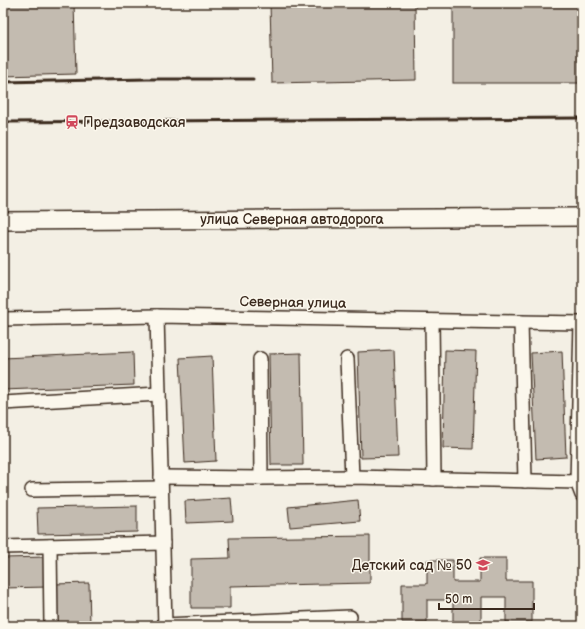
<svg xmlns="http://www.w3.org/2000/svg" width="585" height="629" viewBox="0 0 585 629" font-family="'Balsamiq Sans',sans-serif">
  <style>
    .building { fill: #c3bbb0; stroke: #3b2a1e }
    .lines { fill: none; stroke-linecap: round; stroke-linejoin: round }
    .minor-casing { stroke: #3b2a1e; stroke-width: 16 }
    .major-casing { stroke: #3b2a1e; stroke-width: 20 }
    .minor { stroke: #fbf7ec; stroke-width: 13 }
    .major { stroke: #fbf7ec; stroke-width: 17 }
    .rail { stroke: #3b2a1e; stroke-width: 3 }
    .labels { text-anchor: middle; stroke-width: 3; stroke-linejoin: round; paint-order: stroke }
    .poi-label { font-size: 14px; fill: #3b2a1e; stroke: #fbf7ec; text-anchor: start }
    .street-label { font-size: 14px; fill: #3b2a1e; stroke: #fbf7ec }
  </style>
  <rect width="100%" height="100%" fill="#f3efe4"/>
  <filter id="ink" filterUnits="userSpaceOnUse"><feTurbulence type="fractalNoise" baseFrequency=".025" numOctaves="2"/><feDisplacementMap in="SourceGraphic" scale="8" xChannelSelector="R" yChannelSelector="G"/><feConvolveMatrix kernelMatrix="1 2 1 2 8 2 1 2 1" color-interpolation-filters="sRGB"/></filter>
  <g filter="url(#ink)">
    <g class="building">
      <polygon points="3,3 74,3 76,74 3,76"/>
      <polygon points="270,3 415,3 416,80 272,83"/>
      <rect x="453" y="3" width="129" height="80"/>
      <polygon points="394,350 398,457 361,458 358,352"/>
      <polygon points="445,350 476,351 473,449 443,448"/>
      <polygon points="562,351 566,457 536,459 531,353"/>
      <polygon points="133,352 134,385 3,390 3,358"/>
      <polygon points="301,353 303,465 271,465 269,354"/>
      <polygon points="212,356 216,461 185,463 180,358"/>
      <polygon points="231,498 233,521 186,523 185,501"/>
      <polygon points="358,500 360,521 290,527 288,507"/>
      <polygon points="137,506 137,532 38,534 37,508"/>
      <polygon points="370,536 370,583 230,586 230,608 191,608 191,559 230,558 229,538"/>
      <polygon points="47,557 48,587 3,588 3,558"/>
      <polygon points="480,558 506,558 506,581 532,581 532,622 506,622 506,597 481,597 481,624 453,624 453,600 427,600 427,622 402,622 402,584 427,584 427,560 453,560 453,582 480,582"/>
      <polygon points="89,583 90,626 55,626 54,584"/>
    </g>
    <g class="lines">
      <defs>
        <g id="minor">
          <polyline points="157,316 165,626"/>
          <polyline points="3,319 157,316 582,323"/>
          <polyline points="432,321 434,479"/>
          <polyline points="521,322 525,481"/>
          <polyline points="260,359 261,478"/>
          <polyline points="347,359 352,477"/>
          <polyline points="3,403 159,394"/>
          <polyline points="161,477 261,478 352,477 577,482 581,323"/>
          <polyline points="577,482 582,495"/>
          <polyline points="32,490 161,488"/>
          <polyline points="50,546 51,626"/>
          <polyline points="3,547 163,543"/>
          <polyline points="165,625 350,617"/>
        </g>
        <polyline id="major" points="3,221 582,217"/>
      </defs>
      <use href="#minor" class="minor-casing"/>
      <use href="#major" class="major-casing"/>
      <use href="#minor" class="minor"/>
      <use href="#major" class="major"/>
      <g class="rail">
        <polyline points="3,82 147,79 253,79"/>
        <polyline points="3,122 582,118"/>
      </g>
    </g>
  </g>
  <defs>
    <symbol id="station-bare" viewBox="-9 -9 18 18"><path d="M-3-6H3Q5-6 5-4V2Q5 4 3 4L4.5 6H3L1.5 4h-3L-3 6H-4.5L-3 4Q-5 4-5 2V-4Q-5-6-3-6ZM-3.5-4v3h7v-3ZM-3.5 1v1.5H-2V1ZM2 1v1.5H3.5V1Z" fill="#d1495b" stroke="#fbf7ec" stroke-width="2.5" paint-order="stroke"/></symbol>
    <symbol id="school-bare" viewBox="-9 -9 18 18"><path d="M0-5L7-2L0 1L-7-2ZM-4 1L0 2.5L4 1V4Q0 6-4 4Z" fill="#d1495b" stroke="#fbf7ec" stroke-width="2.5" paint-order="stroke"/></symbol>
  </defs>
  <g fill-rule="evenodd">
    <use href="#station-bare" x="62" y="112" width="20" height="20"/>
    <use href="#school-bare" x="473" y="555" width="20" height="20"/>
  </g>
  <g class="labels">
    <g class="poi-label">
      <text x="83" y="127">Предзаводская</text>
      <text x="472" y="570" text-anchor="end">Детский сад № 50</text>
    </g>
    <g class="street-label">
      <text x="292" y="224">улица Северная автодорога</text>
      <text transform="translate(293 302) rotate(1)" y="5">Северная улица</text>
    </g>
  </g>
  <rect width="585" height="629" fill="none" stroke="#fbf7ec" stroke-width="16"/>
  <rect x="8" y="8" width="569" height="613" fill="none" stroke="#3b2a1e" stroke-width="1.5" filter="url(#ink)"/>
  <path d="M439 603v6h95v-6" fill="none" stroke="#3b2a1e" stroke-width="2"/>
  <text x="445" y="603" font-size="12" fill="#3b2a1e" stroke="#fbf7ec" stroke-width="3" paint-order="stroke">50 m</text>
</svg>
